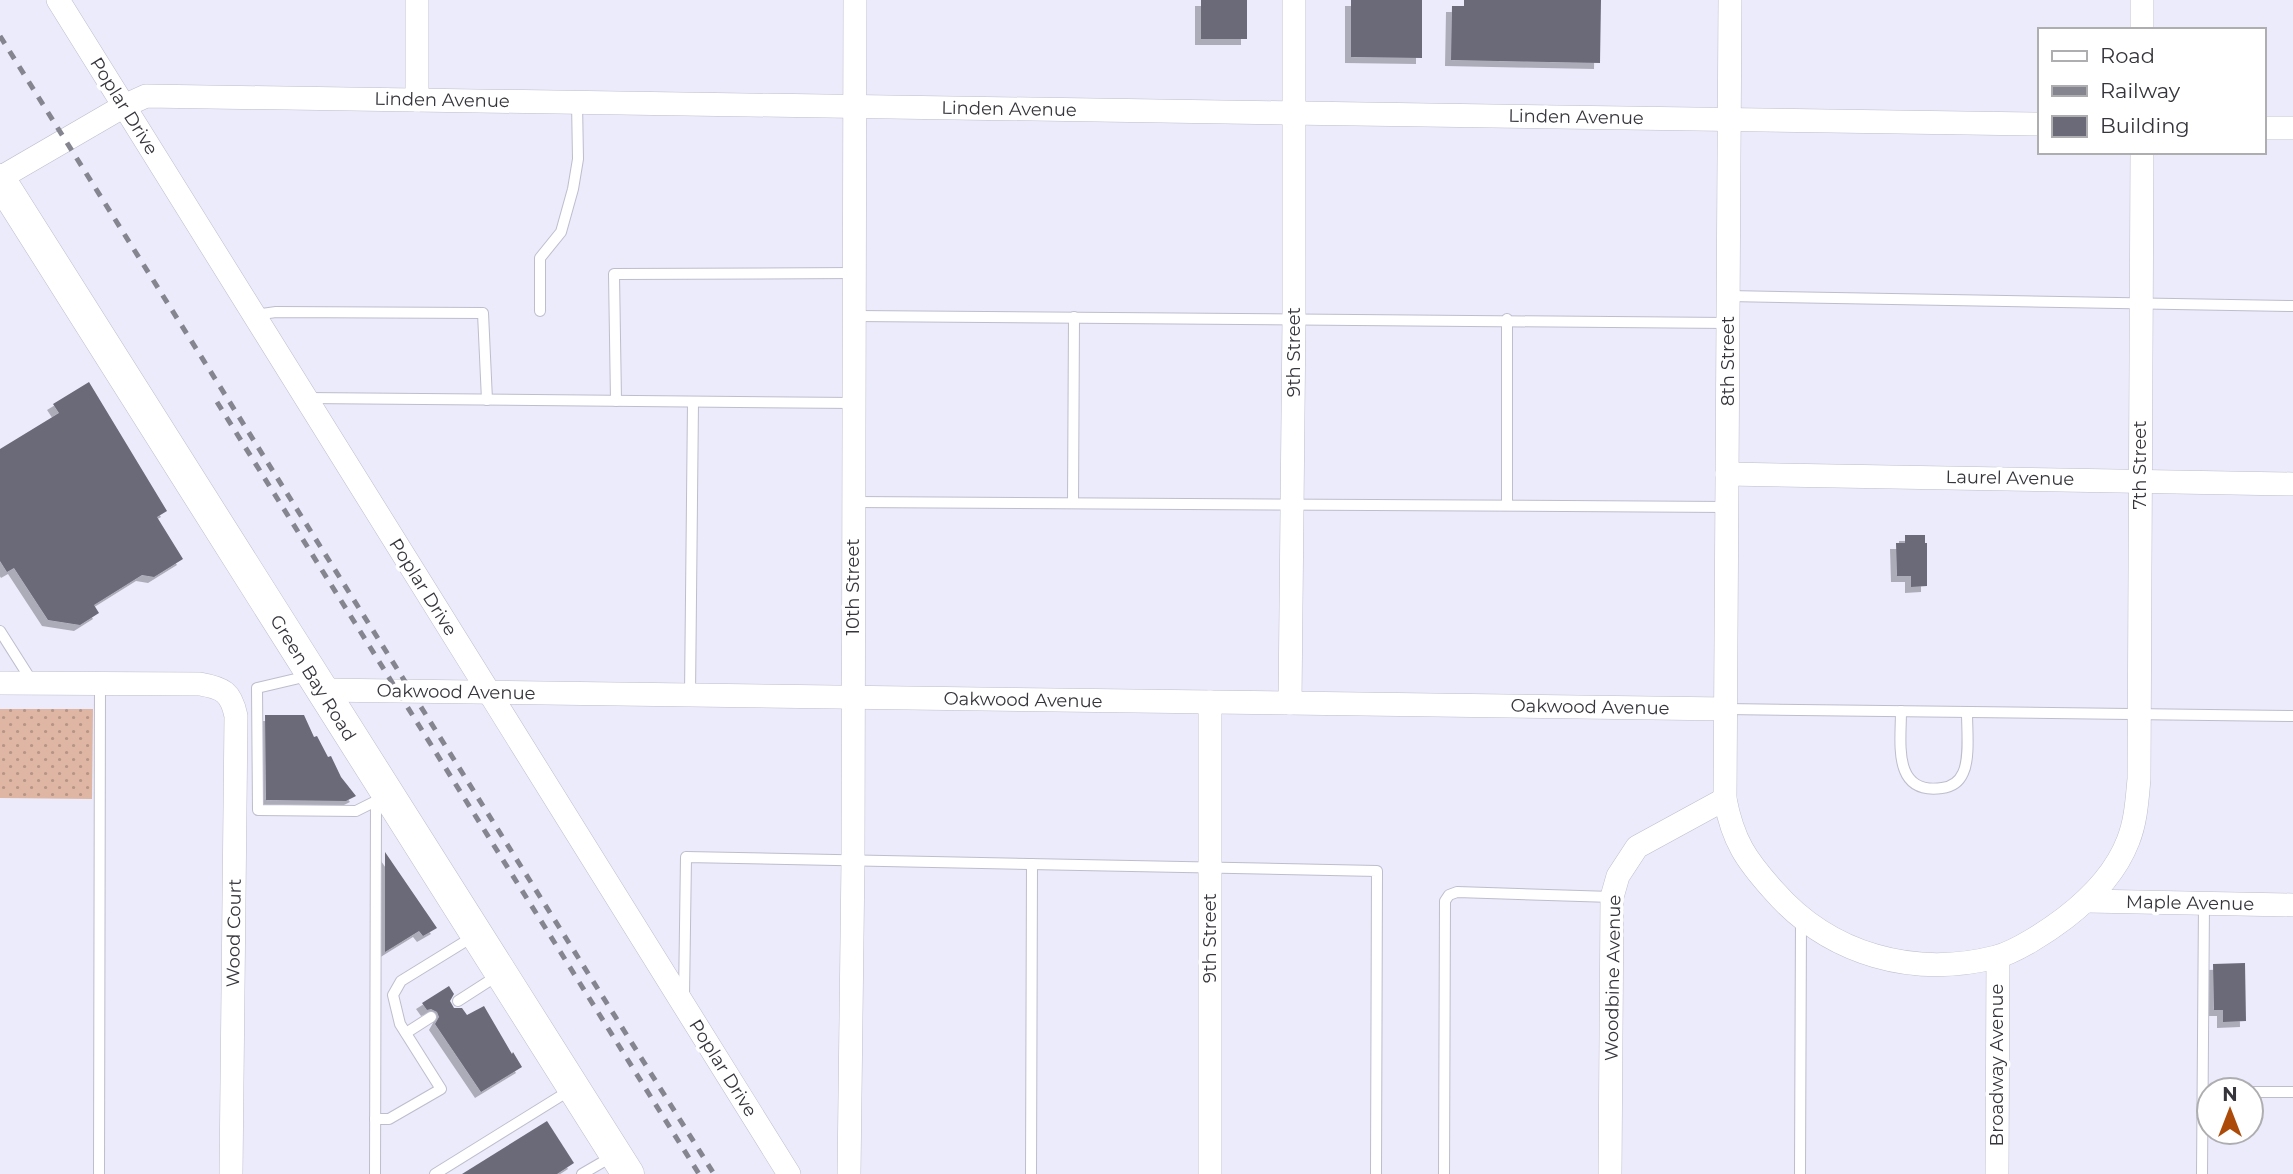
<svg xmlns="http://www.w3.org/2000/svg" width="2293" height="1174" viewBox="0 0 2293 1174" font-family="Montserrat,sans-serif">
  <style>
    .grass { fill: url(#grass-dots) }
    .building { fill: #6b6a79; filter: url(#shadow) }
    .lines { fill: none; stroke-linecap: round; stroke-linejoin: round }
    .service-casing { stroke: #bdbdcd; stroke-width: 12 }
    .minor-casing { stroke: #bdbdcd; stroke-width: 24 }
    .secondary-casing { stroke: #bdbdcd; stroke-width: 33 }
    .service { stroke: #fff; stroke-width: 10 }
    .minor { stroke: #fff; stroke-width: 23 }
    .secondary { stroke: #fff; stroke-width: 32 }
    .rail { stroke: #858590; stroke-width: 5; stroke-dasharray: 9 9; stroke-linecap: butt }
    .labels { text-anchor: middle; stroke-width: 7; stroke-linejoin: round; paint-order: stroke }
    .street-label { font-size: 18px; fill: #35353b; stroke: #fff }
  </style>
  <defs>
    <pattern id="grass-dots" width="8" height="8" patternUnits="userSpaceOnUse" patternTransform="scale(1.75)"><rect width="8" height="8" fill="#dfb6a3"/><path d="M2 2h.1M6 6h.1" fill="none" stroke="#b69586" stroke-width="1.8" stroke-linecap="round"/></pattern>
    <filter id="shadow"><feDropShadow dx="-6" dy="6" stdDeviation="0" flood-color="#0004"/></filter>
  </defs>
  <rect width="100%" height="100%" fill="#ebebfc"/>
  <polygon class="grass" points="0,709 93,709 92,799 0,798"/>
  <g class="building">
    <rect x="1201" y="0" width="46" height="39"/>
    <polygon points="1351,0 1422,0 1422,58 1351,57"/>
    <polygon points="1464,0 1601,0 1600,63 1451,60 1452,6 1464,6"/>
    <polygon points="89,382 167,511 157,517 183,559 154,577 142,575 94,605 99,613 80,625 48,620 14,568 7,572 0,561 0,449 59,413 53,404"/>
    <polygon points="1905,535 1925,535 1925,543 1927,543 1927,586 1911,587 1911,576 1897,576 1896,543 1905,543"/>
    <polygon points="265,715 304,715 314,737 317,736 328,757 331,756 341,777 356,796 346,801 266,800"/>
    <polygon points="385,852 437,928 423,936 419,931 385,952"/>
    <polygon points="2245,963 2246,1021 2223,1022 2223,1010 2214,1010 2213,964"/>
    <polygon points="449,986 454,994 450,1001 454,1008 462,1008 467,1015 484,1006 512,1054 513,1052 522,1067 481,1092 435,1024 439,1017 437,1012 431,1009 427,1010 422,1003"/>
    <polygon points="547,1121 574,1163 557,1174 462,1174"/>
  </g>
  <g class="lines">
    <defs>
      <g id="service">
        <polyline points="1728,296 2293,306"/>
        <polyline points="540,311 540,258 561,232 573,189 578,159 577,102"/>
        <polyline points="254,315 276,312 483,313 487,400"/>
        <polyline points="855,316 1728,323"/>
        <polyline points="1507,319 1507,505"/>
        <polyline points="306,398 854,403"/>
        <polyline points="616,401 614,274 855,273"/>
        <polyline points="854,502 1727,507"/>
        <polyline points="1073,503 1074,317"/>
        <polyline points="0,631 33,683"/>
        <polyline points="308,676 257,688 258,810 356,811 376,801"/>
        <polyline points="690,695 693,402"/>
        <polyline points="1726,709 2293,716"/>
        <path d="M1901 711C1901 743 1892 795 1942 788 1951 787 1959 782 1963 773 1970 759 1967 729 1967 713"/>
        <polyline points="684,997 686,857 1377,871 1376,1174"/>
        <polyline points="458,1001 500,974"/>
        <polyline points="406,1033 431,1017"/>
        <polyline points="2251,1092 2293,1092"/>
        <polyline points="375,1119 389,1119 441,1089 400,1024 393,995 401,981 474,936"/>
        <polyline points="99,1174 100,684"/>
        <polyline points="375,1174 376,801 380,793"/>
        <polyline points="435,1174 572,1089"/>
        <polyline points="582,1174 613,1156"/>
        <polyline points="1031,1174 1032,864"/>
        <polyline points="1444,1174 1445,901 1449,895 1457,892 1612,897"/>
        <polyline points="1800,1174 1801,918"/>
        <polyline points="2202,1174 2204,903"/>
      </g>
      <g id="minor">
        <polyline points="58,0 789,1174"/>
        <path d="M1730 0 1725 799C1733 841 1746 860 1774 891 1830 955 1914 978 1996 957 2016 952 2048 931 2065 918 2091 898 2116 872 2128 841 2136 821 2137 800 2139 779L2142 152"/>
        <polyline points="2142,30 2142,0"/>
        <polyline points="417,100 417,0"/>
        <polyline points="2263,128 2293,128"/>
        <polyline points="0,178 124,106 146,96 2039,124"/>
        <polyline points="1727,474 2293,484"/>
        <path d="M0 683 200 684C223 688 231 692 236 716L231 1174"/>
        <polyline points="321,690 1726,709"/>
        <polyline points="1210,702 1210,1174"/>
        <polyline points="1290,703 1294,319 1294,0"/>
        <polyline points="2088,901 2293,905"/>
        <polyline points="849,1174 853,860 855,0"/>
        <polyline points="1610,1174 1612,897 1618,876 1637,847 1725,799"/>
        <polyline points="1997,1174 1998,957"/>
      </g>
      <polyline id="secondary" points="0,180 628,1174"/>
    </defs>
    <use href="#service" class="service-casing"/>
    <use href="#minor" class="minor-casing"/>
    <use href="#secondary" class="secondary-casing"/>
    <use href="#service" class="service"/>
    <use href="#minor" class="minor"/>
    <use href="#secondary" class="secondary"/>
    <g class="rail">
      <polyline points="0,36 714,1174"/>
      <polyline points="217,402 699,1174"/>
    </g>
  </g>
  <g class="labels">
    <g class="street-label">
      <text transform="translate(442 100) rotate(1)" y="6">Linden Avenue</text>
      <text transform="translate(124 106) rotate(58)" y="6">Poplar Drive</text>
      <text transform="translate(1009 109) rotate(1)" y="6">Linden Avenue</text>
      <text transform="translate(1576 117) rotate(1)" y="6">Linden Avenue</text>
      <text transform="translate(1294 352) rotate(-90)" y="6">9th Street</text>
      <text transform="translate(1728 361) rotate(-90)" y="6">8th Street</text>
      <text transform="translate(2140 465) rotate(-90)" y="6">7th Street</text>
      <text transform="translate(2010 478) rotate(1)" y="6">Laurel Avenue</text>
      <text transform="translate(423 587) rotate(58)" y="6">Poplar Drive</text>
      <text transform="translate(853 587) rotate(-90)" y="6">10th Street</text>
      <text transform="translate(313 678) rotate(58)" y="6">Green Bay Road</text>
      <text transform="translate(456 692) rotate(1)" y="6">Oakwood Avenue</text>
      <text transform="translate(1023 700) rotate(1)" y="6">Oakwood Avenue</text>
      <text transform="translate(1590 707) rotate(1)" y="6">Oakwood Avenue</text>
      <text transform="translate(2190 903) rotate(1)" y="6">Maple Avenue</text>
      <text transform="translate(234 933) rotate(-89)" y="6">Wood Court</text>
      <text transform="translate(1210 938) rotate(-90)" y="6">9th Street</text>
      <text transform="translate(1613 978) rotate(-89)" y="6">Woodbine Avenue</text>
      <text transform="translate(1997 1065) rotate(-90)" y="6">Broadway Avenue</text>
      <text transform="translate(723 1068) rotate(58)" y="6">Poplar Drive</text>
    </g>
  </g>
  <rect x="2038" y="28" width="228" height="126" fill="#ffffff" stroke="#aeaeb1" stroke-width="2"/>
  <rect x="2052" y="51" width="35" height="10" fill="#ffffff" stroke="#aeaeb1" stroke-width="2"/>
  <text x="2100" y="63" font-size="21" fill="#35353b">Road</text>
  <rect x="2052" y="86" width="35" height="10" fill="#858590" stroke="#aeaeb1" stroke-width="2"/>
  <text x="2100" y="98" font-size="21" fill="#35353b">Railway</text>
  <rect x="2052" y="116" width="35" height="21" fill="#6b6a79" stroke="#aeaeb1" stroke-width="2"/>
  <text x="2100" y="133" font-size="21" fill="#35353b">Building</text>
  <g transform="translate(2230 1111)"><circle r="33" fill="#ffffff" stroke="#aeaeb1" stroke-width="2"/>
  <path d="M0-5L12 26L0 18L-12 26Z" fill="#ac4b09"/>
  <text y="-10" font-size="19" font-weight="bold" text-anchor="middle" fill="#35353b">N</text>
  </g>
</svg>
